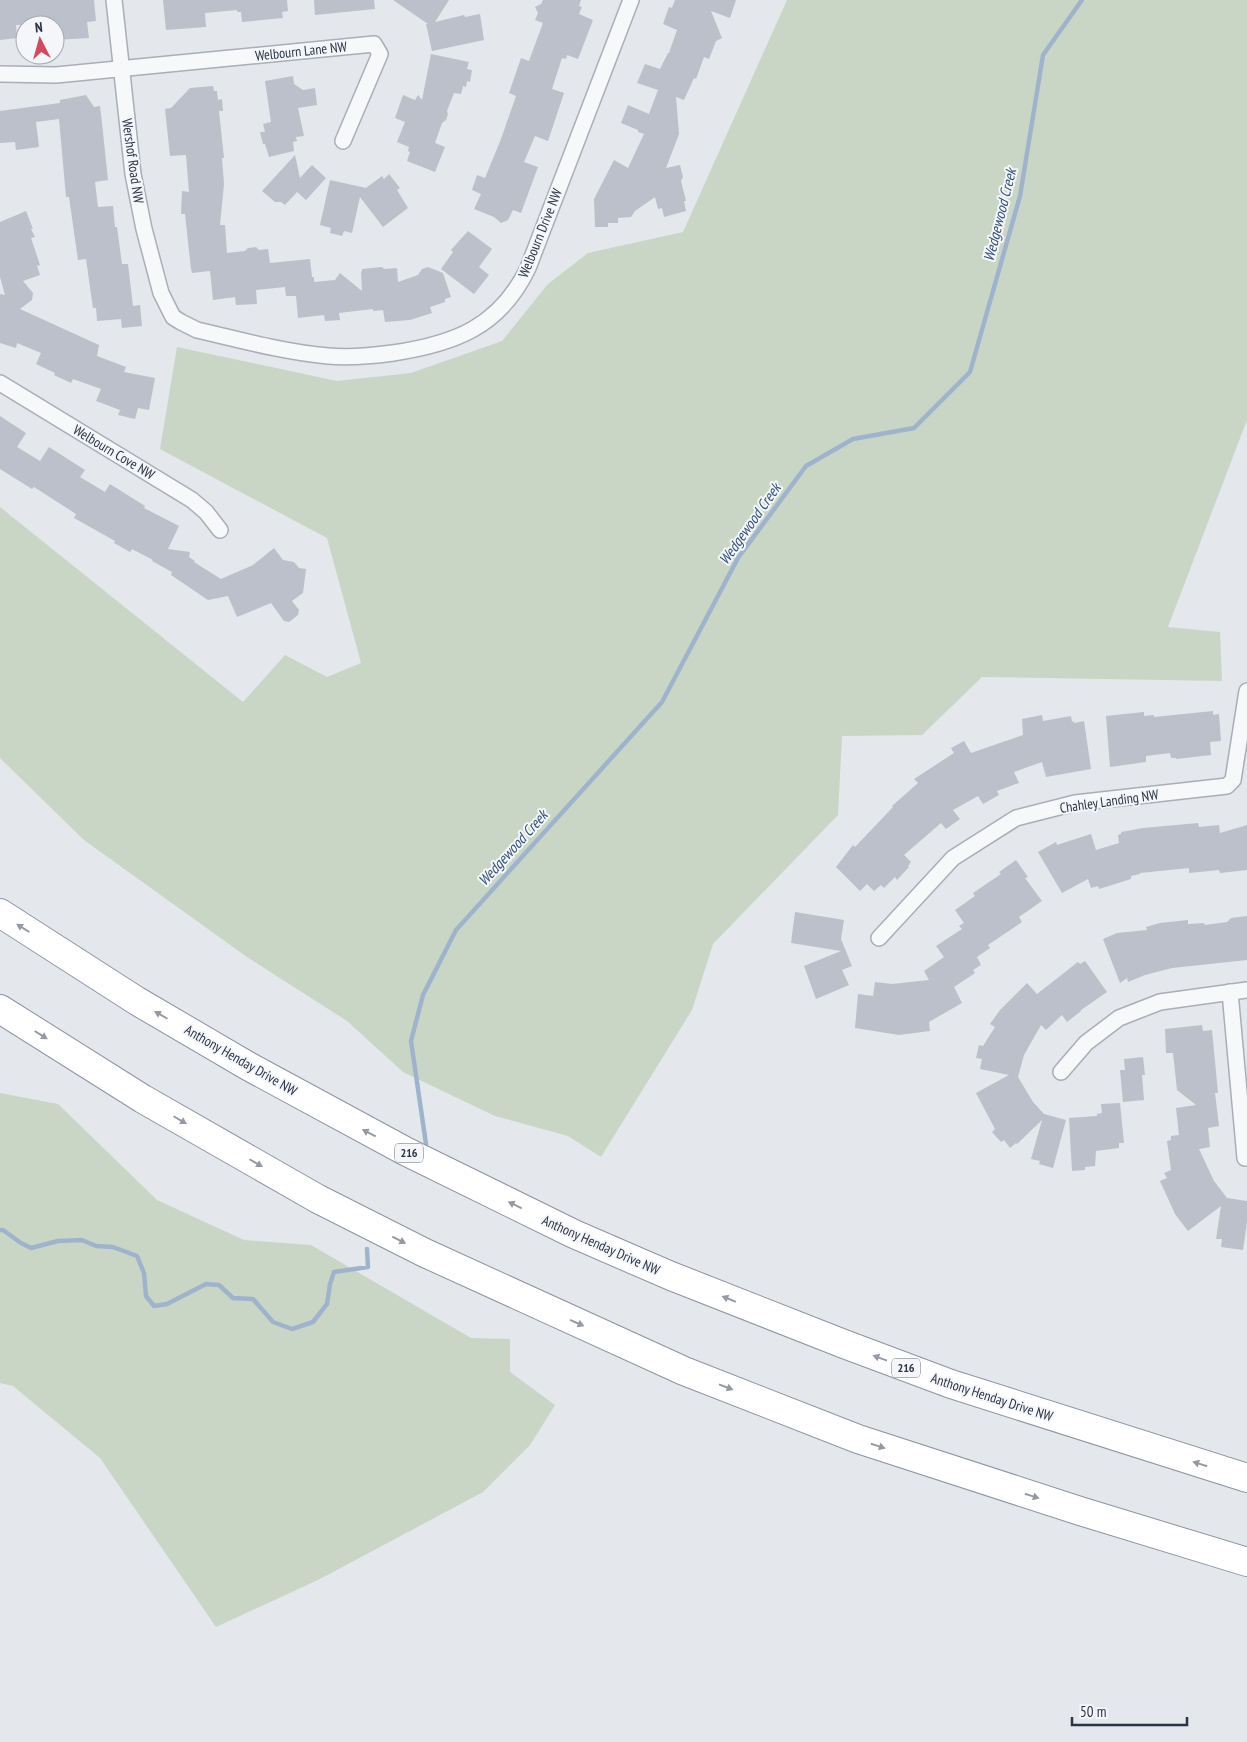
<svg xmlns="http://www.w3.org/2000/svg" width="1247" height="1742" viewBox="0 0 1247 1742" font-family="'PT Sans Narrow',sans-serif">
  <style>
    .green { fill: #c9d6c5 }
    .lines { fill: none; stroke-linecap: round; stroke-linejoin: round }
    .stream { stroke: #9fb4cc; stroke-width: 4.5 }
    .building { fill: #bbc0ca }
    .street-casing { stroke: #a9aeb7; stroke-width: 18 }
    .highway-casing { stroke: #8b94a3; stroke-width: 30 }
    .street { stroke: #f7f8fa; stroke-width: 15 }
    .highway { stroke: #fff; stroke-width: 28 }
    .oneway { fill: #959aa2 }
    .labels { text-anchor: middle; stroke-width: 4; stroke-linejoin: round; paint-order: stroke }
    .shield { fill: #f4f6f9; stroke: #676e7b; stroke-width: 1 }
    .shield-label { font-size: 12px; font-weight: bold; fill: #2b3445 }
    .street-label { font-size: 14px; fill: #2b3445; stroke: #f4f6f9 }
    .water-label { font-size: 15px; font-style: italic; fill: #34527a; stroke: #f4f6f9 }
  </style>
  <rect width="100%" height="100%" fill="#e4e7ec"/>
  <g class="green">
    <polygon points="787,0 1247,0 1247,420 1168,627 1220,632 1222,681 982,677 922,735 842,736 838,815 713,944 692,1010 601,1157 568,1136 495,1116 403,1072 347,1021 247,957 84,840 3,761 0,758 0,507 243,702 285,655 327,677 361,663 327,538 160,449 177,347 337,381 411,373 502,341 548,284 588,253 683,232"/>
    <polygon points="0,1093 58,1104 157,1200 244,1240 311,1245 471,1338 510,1339 510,1372 555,1405 530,1445 483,1492 318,1580 216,1627 100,1458 13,1386 0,1383"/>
  </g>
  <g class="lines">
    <g class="stream">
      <polyline points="426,1144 411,1041 423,995 456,930 662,702 738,558 806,466 853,439 914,428 970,372 1020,196 1043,55 1082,0"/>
      <polyline points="0,1230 3,1230 21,1243 31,1248 58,1241 82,1240 96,1246 113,1247 137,1256 144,1273 146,1296 154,1306 167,1304 206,1284 219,1285 233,1298 253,1299 273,1322 292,1329 313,1322 327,1304 330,1284 334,1272 368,1267 367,1249"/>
    </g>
  </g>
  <g class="building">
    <polygon points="0,0 94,0 96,21 87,22 89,38 55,40 55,25 16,25 17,38 0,40"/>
    <polygon points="163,0 287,0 288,11 282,12 283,18 242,22 241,12 237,12 237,10 205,13 206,27 166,30"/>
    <polygon points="314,0 374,0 375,9 315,15"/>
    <polygon points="393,0 449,0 435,22 464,15 465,17 480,14 484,40 432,51 426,24 428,24"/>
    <polygon points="543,0 581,0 579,6 582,7 579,14 593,20 578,59 567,55 566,59 562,58 552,89 564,93 548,141 535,136 524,162 538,167 521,213 513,210 508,220 501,223 494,217 474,209 481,194 472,190 477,175 485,178 501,139 516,96 509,93 521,58 529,61 543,23 535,20 538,13 535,7 541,4"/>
    <polygon points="675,0 736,0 730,18 711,11 722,38 716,41 709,59 704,57 696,79 694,78 684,100 676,97 679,134 666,168 680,165 683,177 681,181 686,201 684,201 686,211 664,217 662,208 658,209 655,197 635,211 631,217 618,218 618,223 608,223 608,227 595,227 594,199 614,160 628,168 644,134 638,132 638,130 621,123 628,105 649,114 658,90 637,83 645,64 660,69 668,53 669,53 677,30 663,24 669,7 672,8"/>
    <polygon points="431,54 469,62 467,69 472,70 470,82 467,81 466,87 463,86 461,94 454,93 447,111 448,114 446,120 442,123 435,143 445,147 435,172 407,161 410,152 408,151 409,147 397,142 405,122 395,118 403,95 415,100 418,95 422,100"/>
    <polygon points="293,76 294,84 303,90 315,88 317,105 298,108 304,136 296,137 297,141 293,142 294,151 269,157 265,144 263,144 260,132 265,132 263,124 271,122 265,81"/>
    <polygon points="213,86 214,91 217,91 218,100 222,99 223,111 219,111 224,158 222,158 224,184 220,225 225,225 227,253 245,251 248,248 256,247 259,250 268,249 270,263 310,259 312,277 314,277 314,282 335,280 340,273 362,291 361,272 362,271 362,269 382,267 384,269 397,268 398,282 418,275 422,269 428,267 443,273 451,297 445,299 445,302 430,307 432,313 410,320 385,322 383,310 373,311 373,309 339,313 340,320 325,321 324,315 298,318 296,296 286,296 285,287 256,290 257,304 236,305 235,297 213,300 210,271 192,273 191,269 185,214 181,214 182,191 189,192 186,155 170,156 165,109 171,108 190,88"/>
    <polygon points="86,95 94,107 100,106 102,123 108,180 95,182 98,207 113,206 115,227 117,227 122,264 128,264 133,306 140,305 142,326 122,328 121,319 97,321 96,308 93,308 86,259 78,260 69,197 66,197 59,119 36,122 39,147 16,150 15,142 0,143 0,111 60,103 60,100"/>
    <polygon points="295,155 300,178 312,165 326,178 306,200 297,192 285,205 281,202 275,202 262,191"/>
    <polygon points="389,174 400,188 397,190 408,208 383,227 360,197 352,233 344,231 342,236 330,233 331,228 320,225 330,180 366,188 382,176 384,179"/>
    <polygon points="26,211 33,229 31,229 35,237 31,238 40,265 37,266 40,275 23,281 33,293 32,300 20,309 99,345 97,356 126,367 124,372 155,378 149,410 138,408 135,419 118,415 120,410 96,401 101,389 73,379 71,383 54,375 55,373 36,364 41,353 17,343 16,348 0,343 0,294 5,295 0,277 0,222"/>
    <polygon points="468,231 492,249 479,267 489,275 474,294 441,269 453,252 451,250"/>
    <polygon points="0,416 26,433 17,447 40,461 49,447 85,470 80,477 105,492 110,484 145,506 144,508 179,526 168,549 190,552 189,557 195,561 194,562 221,579 253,565 274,548 283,560 294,562 299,568 306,569 303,593 292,601 299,610 298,615 289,622 284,621 271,603 237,617 228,596 208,600 171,575 172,572 152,561 153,560 132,549 130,552 114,543 115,541 74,518 76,514 34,487 32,489 0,469"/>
    <polygon points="1213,711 1213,715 1219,714 1221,741 1210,742 1211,755 1176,759 1176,758 1171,758 1170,753 1146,756 1146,762 1110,767 1106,716 1144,712 1144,716 1154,715 1154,717"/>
    <polygon points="1042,715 1043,721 1071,716 1072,722 1074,721 1074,723 1084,721 1091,769 1046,777 1042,762 1014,772 1019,783 997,791 999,795 983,804 978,796 953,810 960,819 946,829 941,823 904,855 911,862 908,866 909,867 897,880 895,877 884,888 881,885 874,891 867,884 860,891 836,867 853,845 855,847 893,807 892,806 918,783 914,779 954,753 951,748 964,741 971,753 1023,735 1022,719"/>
    <polygon points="1198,823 1199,827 1219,825 1220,833 1247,825 1247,870 1220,873 1219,870 1189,873 1189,868 1140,873 1140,874 1131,876 1131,879 1099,889 1098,886 1091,888 1088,879 1062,893 1038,852 1056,842 1057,845 1091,834 1096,850 1119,843 1118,835 1121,834 1121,832 1143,828"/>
    <polygon points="1016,860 1028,877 1025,878 1042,901 1019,917 1022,922 988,945 990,948 977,957 981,965 973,970 975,973 954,987 962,1003 929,1022 930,1031 899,1035 855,1028 858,994 873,996 875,982 892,984 929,980 924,971 944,957 936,946 962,929 959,926 964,923 955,910 975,896 973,893 1001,874 999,872"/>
    <polygon points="795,912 844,920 841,939 852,966 842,970 849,985 816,999 804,966 841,951 791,943"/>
    <polygon points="1247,916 1247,960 1172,968 1145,975 1128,982 1127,978 1120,983 1103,939 1117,933 1147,930 1146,927 1160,923 1188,920 1188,924 1204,923 1205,925 1227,922 1231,918"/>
    <polygon points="1085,961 1107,992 1081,1010 1081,1011 1067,1022 1062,1015 1046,1030 1041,1025 1024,1055 1018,1077 1033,1102 1044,1114 1066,1120 1053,1168 1039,1164 1040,1161 1031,1159 1042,1120 1017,1144 1016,1143 1010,1148 1004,1140 1001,1142 992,1132 995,1129 976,1093 1009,1075 980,1069 982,1059 976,1058 979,1045 983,1046 995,1027 990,1024 1000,1010 1027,983 1037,994 1078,962 1080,964"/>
    <polygon points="1202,1025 1203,1031 1212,1030 1218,1093 1215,1093 1219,1126 1208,1128 1210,1147 1199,1149 1214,1181 1227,1198 1247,1201 1247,1222 1243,1250 1221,1247 1222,1239 1216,1239 1221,1206 1188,1231 1175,1214 1160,1181 1167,1178 1164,1173 1171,1170 1167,1141 1171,1140 1171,1136 1179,1135 1176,1108 1196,1105 1177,1090 1173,1053 1166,1053 1165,1029"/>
    <polygon points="1143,1057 1145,1075 1142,1075 1144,1100 1123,1102 1120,1070 1125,1070 1124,1059"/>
    <polygon points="1120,1103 1124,1143 1119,1143 1119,1148 1096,1151 1095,1166 1085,1167 1085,1170 1072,1171 1069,1118 1097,1116 1097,1114 1102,1113 1101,1104"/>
  </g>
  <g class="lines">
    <defs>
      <g id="street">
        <path d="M114 0 133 174 144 229 161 293 173 317 181 322 197 330C240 340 284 352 328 356 350 358 371 356 393 353 454 344 500 327 528 268L631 0"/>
        <polyline points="0,74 56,75 374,44 380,54 343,141"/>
        <polyline points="0,383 192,500 206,512 220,530"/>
        <polyline points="879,938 953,858 1016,818 1075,803 1227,786 1233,780 1247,691"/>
        <polyline points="1230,992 1245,1158"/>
        <polyline points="1061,1072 1086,1043 1119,1018 1160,1002 1247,990"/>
      </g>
      <g id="highway">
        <polyline points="0,913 137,1001 248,1066 405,1151 574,1234 671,1276 844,1344 951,1384 1247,1478"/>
        <polyline points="0,1009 143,1099 318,1199 425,1253 684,1371 858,1439 1080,1511 1247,1562"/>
      </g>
    </defs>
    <use href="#street" class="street-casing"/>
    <use href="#highway" class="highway-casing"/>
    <use href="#street" class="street"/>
    <use href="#highway" class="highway"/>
  </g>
  <defs><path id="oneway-solid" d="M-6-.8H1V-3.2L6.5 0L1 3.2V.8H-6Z" transform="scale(1.25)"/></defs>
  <g class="oneway">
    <use href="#oneway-solid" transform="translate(23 928) rotate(-148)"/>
    <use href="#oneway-solid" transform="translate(161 1015) rotate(-150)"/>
    <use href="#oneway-solid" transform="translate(41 1035) rotate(32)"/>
    <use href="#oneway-solid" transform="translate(180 1120) rotate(30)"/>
    <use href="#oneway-solid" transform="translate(369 1133) rotate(-153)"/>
    <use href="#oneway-solid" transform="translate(256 1163) rotate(30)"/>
    <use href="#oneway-solid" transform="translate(515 1205) rotate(-154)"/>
    <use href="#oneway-solid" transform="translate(399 1240) rotate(27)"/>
    <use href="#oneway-solid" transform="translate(729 1299) rotate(-158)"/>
    <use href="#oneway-solid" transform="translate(577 1323) rotate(24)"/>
    <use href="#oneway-solid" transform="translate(880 1358) rotate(-160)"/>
    <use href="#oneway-solid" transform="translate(726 1387) rotate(21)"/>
    <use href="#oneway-solid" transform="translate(878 1446) rotate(18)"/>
    <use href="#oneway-solid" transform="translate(1200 1464) rotate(-163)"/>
    <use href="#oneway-solid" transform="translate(1032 1496) rotate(18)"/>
  </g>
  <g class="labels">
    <g class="shield">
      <rect x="395" y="1143.5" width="28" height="19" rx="4"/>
      <rect x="892" y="1358.5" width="28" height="19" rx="4"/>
    </g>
    <g class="shield-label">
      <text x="409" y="1157">216</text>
      <text x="906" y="1372">216</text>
    </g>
    <g class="street-label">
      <text transform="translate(301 51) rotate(-6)" y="5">Welbourn Lane NW</text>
      <text transform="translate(133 161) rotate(82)" y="5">Wershof Road NW</text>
      <text transform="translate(540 233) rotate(-68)" y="5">Welbourn Drive NW</text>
      <text transform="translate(114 452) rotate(31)" y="5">Welbourn Cove NW</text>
      <text transform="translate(1109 801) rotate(-8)" y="5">Chahley Landing NW</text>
      <text transform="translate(241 1060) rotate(30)" y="5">Anthony Henday Drive NW</text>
      <text transform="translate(601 1245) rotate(24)" y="5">Anthony Henday Drive NW</text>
      <text transform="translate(992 1397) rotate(18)" y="5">Anthony Henday Drive NW</text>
    </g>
    <g class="water-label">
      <text transform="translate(1000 215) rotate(-76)" y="5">Wedgewood Creek</text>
      <text transform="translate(750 524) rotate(-55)" y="5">Wedgewood Creek</text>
      <text transform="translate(513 848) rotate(-48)" y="5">Wedgewood Creek</text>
    </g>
  </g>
  <g transform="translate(40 40) rotate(354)"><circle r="24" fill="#f4f6f9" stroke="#a4a8b1"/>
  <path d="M0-4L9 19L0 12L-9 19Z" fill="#d1495b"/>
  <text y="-8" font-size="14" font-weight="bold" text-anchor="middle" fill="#2b3445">N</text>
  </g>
  <path d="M1072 1717v8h115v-8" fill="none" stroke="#2b3445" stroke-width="2.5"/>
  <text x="1080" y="1717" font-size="15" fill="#2b3445" stroke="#f4f6f9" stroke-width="4" paint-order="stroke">50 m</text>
</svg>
